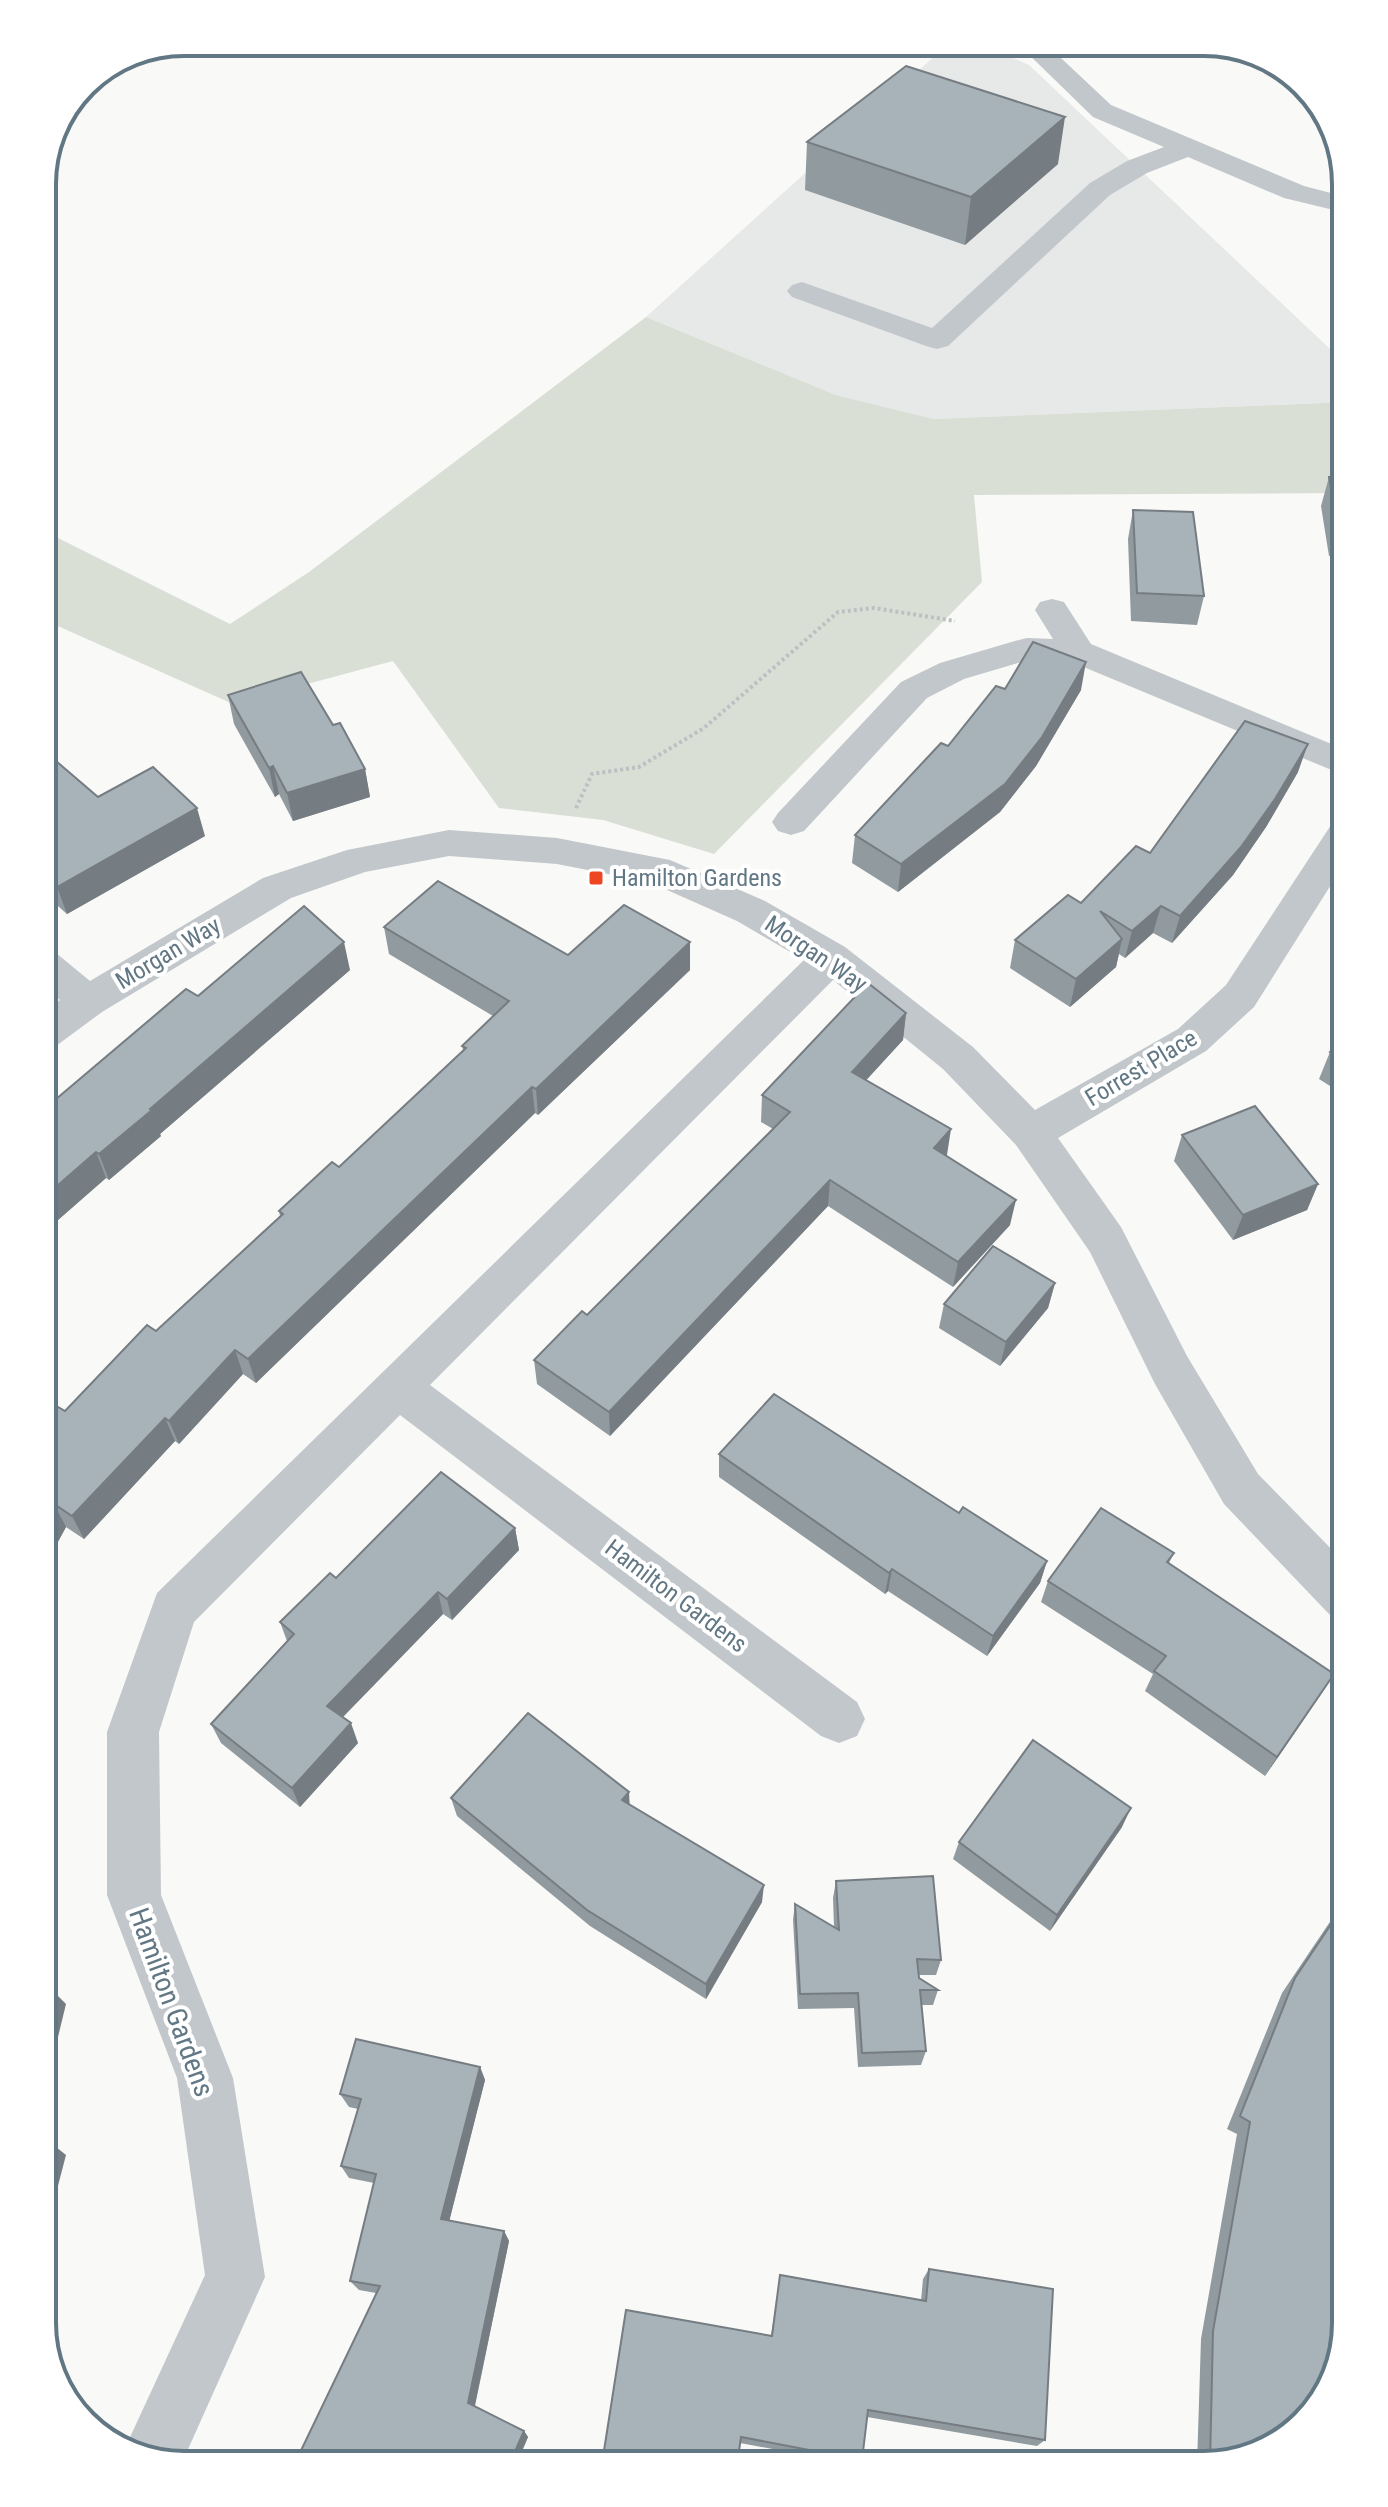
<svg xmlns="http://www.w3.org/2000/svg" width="1388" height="2507" viewBox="0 0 1388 2507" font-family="'Roboto Condensed',sans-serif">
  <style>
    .built { fill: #e7e9e8 }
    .green { fill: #dadfd6 }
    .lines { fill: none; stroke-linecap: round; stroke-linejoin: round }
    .path { stroke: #bcc0c3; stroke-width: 4; stroke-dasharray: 3 3; stroke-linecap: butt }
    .minor { fill: #c2c7cb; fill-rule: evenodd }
    .wall { fill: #909a9f }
    .shaded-wall { fill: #767d82 }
    .building { fill: #a8b3b9; stroke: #767d82; stroke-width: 2 }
    .poi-dot { fill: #ee4622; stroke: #fff; stroke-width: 3 }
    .labels { text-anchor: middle; stroke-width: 8; stroke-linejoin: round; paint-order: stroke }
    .poi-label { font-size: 24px; fill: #627784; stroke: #fff; text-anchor: start }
    .street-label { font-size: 24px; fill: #627784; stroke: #fff }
    .near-street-label { font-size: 28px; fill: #627784; stroke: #fff }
    .rim { fill: none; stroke: #627784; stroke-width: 4 }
  </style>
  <rect width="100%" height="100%" fill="#f9f9f7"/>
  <polygon class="built" points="983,45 1029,65 1346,364 1346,402 934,419 836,395 646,317 938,53"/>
  <polygon class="green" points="646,317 836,395 934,419 1346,402 1346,493 974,495 982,582 714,854 603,820 499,808 393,661 233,704 42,619 42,530 230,624 309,572"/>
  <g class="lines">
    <polyline class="path" points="576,808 592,774 639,767 704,728 838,612 874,608 955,621"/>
    <g class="minor">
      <polygon points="1016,42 1044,42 1111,105 1304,186 1346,197 1346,213 1284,198 1188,157 1147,173 1110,195 948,346 937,349 926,346 792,297 787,291 792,285 802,282 932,328 1090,183 1127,161 1164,147 1093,117"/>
      <polygon points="1052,599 1064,602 1091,644 1346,750 1346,776 1074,663 1028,660 964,679 927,698 804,831 791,835 778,831 772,822 778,813 901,682 940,663 1015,641 1027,638 1053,639 1035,610 1040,602"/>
      <polygon points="1346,818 1346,861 1254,1007 1206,1051 1058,1138 1121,1227 1187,1356 1258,1474 1346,1564 1346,1621 1329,1614 1224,1504 1155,1384 1090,1252 1016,1145 943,1069 833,980 430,1385 857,1702 865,1719 857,1736 839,1743 821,1736 400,1415 194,1622 159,1732 161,1895 233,2078 265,2277 181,2465 125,2448 205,2275 177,2078 107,1895 107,1732 157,1593 804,960 737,921 649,882 557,864 449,856 365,872 291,898 102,1012 56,1046 42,1050 42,1013 60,1000 42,985 42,948 56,953 90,981 263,878 347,850 449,830 557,838 670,860 765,901 845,947 973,1047 1035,1110 1178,1029 1226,985 1333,822"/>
    </g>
  </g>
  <g class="wall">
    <polygon points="807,142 1058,164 965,245 805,190"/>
    <polygon points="1329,477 1346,478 1346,556 1329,556 1321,506"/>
    <polygon points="1133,510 1204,596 1197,625 1131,621 1128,539"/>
    <polygon points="1005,689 1081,690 1036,766 1000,812 898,892 852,863 855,835 948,746"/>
    <polygon points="228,695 333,725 365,769 370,797 293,821 279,794 275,797 234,724"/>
    <polygon points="42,749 98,797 205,836 67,914 42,892"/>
    <polygon points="1298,772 1266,827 1233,875 1172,943 1153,933 1125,958 1119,954 1116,967 1070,1007 1010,968 1015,940 1081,903 1150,853"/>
    <polygon points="384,927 568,955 690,970 538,1115 535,1113 256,1383 243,1374 179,1444 175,1441 84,1539 66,1527 42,1571 65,1411 156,1331 280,1216 279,1211 339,1167 463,1050 462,1046 493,1016 389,954"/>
    <polygon points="350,970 160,1134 161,1136 109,1180 106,1178 42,1234 198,996"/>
    <polygon points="906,1013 903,1040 866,1080 947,1155 946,1156 1010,1225 953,1287 828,1206 610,1436 537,1384 534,1360 587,1315 773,1129 761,1122 762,1095"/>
    <polygon points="1346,1036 1346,1096 1319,1079 1330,1052"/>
    <polygon points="1182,1135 1318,1184 1307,1210 1233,1240 1174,1161"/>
    <polygon points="1055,1283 1048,1308 1000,1366 939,1328 944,1304"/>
    <polygon points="719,1454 959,1513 1047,1561 1040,1583 987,1656 888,1591 885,1594 719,1477"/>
    <polygon points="515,1528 519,1550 452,1620 443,1614 343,1717 358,1743 300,1807 221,1743 211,1724 287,1641 280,1622 336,1578"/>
    <polygon points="1174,1553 1169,1563 1321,1694 1265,1776 1145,1691 1153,1674 1041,1602 1048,1581"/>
    <polygon points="629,1792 629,1805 762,1902 706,1999 590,1926 457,1816 451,1798"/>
    <polygon points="1122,1827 1050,1931 953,1859 959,1842"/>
    <polygon points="836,1881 941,1960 936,1975 919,1975 919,1978 938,1990 933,2005 922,2005 926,2051 921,2065 858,2067 854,2008 798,2009 793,1920 795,1904 834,1927 833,1898"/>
    <polygon points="1346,1898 1346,2324 1259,2454 1204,2465 1197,2465 1201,2339 1237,2134 1227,2129 1282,1993"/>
    <polygon points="480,2067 485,2080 449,2221 504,2231 509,2241 475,2406 524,2431 528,2437 516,2465 294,2465 376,2293 359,2290 350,2281 374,2183 349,2178 341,2166 358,2109 349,2107 340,2094"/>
    <polygon points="929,2269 1045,2440 1037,2446 867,2417 862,2460 858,2465 740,2443 737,2465 618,2465 605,2462 603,2457 771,2336 780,2275 921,2301 923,2279"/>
  </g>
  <g class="shaded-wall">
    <polygon points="1065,117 1058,164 965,245 971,197"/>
    <polygon points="1086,662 1081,690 1036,766 1000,812 898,892 901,864"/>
    <polygon points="1308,744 1298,772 1266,827 1233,875 1172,943 1180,916"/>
    <polygon points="273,766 279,794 275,797 269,768"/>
    <polygon points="365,769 370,797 293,821 287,793"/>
    <polygon points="197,808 205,836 67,914 57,887"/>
    <polygon points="1161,906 1153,933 1125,958 1132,931"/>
    <polygon points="1122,939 1116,967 1070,1007 1076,979"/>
    <polygon points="344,942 350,970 160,1134 161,1136 109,1180 99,1154 150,1109"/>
    <polygon points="690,942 690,970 538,1115 536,1089"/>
    <polygon points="906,1013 903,1040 849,1099 852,1072"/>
    <polygon points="532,1087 535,1113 256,1383 248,1359"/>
    <polygon points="951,1129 947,1155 930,1174 934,1148"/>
    <polygon points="96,1152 106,1178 42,1234 42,1199"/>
    <polygon points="830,1180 828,1206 610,1436 609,1412"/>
    <polygon points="1318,1184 1307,1210 1233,1240 1243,1215"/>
    <polygon points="1016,1200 1010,1225 953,1287 958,1262"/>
    <polygon points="1055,1283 1048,1308 1000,1366 1006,1342"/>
    <polygon points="235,1350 243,1374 179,1444 169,1421"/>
    <polygon points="165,1418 175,1441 84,1539 72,1516"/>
    <polygon points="54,1504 66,1527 42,1571 42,1526"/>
    <polygon points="515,1528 519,1550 452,1620 447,1599"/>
    <polygon points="1047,1561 1040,1583 987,1656 993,1636"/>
    <polygon points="892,1569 888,1591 885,1594 889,1573"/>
    <polygon points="438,1592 443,1614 335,1725 327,1706"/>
    <polygon points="1334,1674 1321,1694 1265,1776 1277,1757"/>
    <polygon points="351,1723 358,1743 300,1807 292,1788"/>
    <polygon points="629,1792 630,1811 622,1800"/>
    <polygon points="1131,1808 1122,1827 1050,1931 1057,1915"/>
    <polygon points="764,1885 762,1902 706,1999 706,1984"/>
    <polygon points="51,1989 66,2004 42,2103 42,2027"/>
    <polygon points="480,2067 485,2080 447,2230 441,2219"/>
    <polygon points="51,2143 66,2155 42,2247 42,2177"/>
    <polygon points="504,2231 509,2241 474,2409 468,2403"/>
    <polygon points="524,2431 528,2437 516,2465 509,2465"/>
  </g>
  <g class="building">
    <polygon points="906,66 1065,117 971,197 807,142"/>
    <polygon points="1329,477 1346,478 1346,527 1338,527"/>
    <polygon points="1133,510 1193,512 1204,596 1137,593"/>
    <polygon points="1033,642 1086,662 1042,737 1005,784 901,864 855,835 941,743 948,746 996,686 1005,689"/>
    <polygon points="301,672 333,725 340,723 365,769 287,793 273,766 269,768 228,695"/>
    <polygon points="1245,721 1308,744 1275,799 1241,847 1180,916 1161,906 1132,931 1100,911 1122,939 1076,979 1015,940 1068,895 1081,903 1136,846 1150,853"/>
    <polygon points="42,749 98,797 153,767 197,808 57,887 42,873"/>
    <polygon points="438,881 568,955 624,905 690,942 536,1089 532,1087 248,1359 235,1350 169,1421 165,1418 72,1516 54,1504 42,1526 42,1423 58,1407 65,1411 147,1325 156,1331 283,1214 279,1211 332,1162 339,1167 466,1048 462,1046 509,1001 384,927"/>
    <polygon points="304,906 344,942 150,1109 152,1110 99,1154 96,1152 42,1199 42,1111 186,989 198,996"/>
    <polygon points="868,983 906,1013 852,1072 951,1129 934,1148 1016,1200 958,1262 830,1180 609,1412 534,1360 582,1311 587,1315 790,1112 762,1095"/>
    <polygon points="1346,1036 1346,1063 1330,1052"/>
    <polygon points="1255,1106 1318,1184 1243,1215 1182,1135"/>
    <polygon points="993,1246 1055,1283 1006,1342 944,1304"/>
    <polygon points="774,1394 959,1513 963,1507 1047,1561 993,1636 892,1569 889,1573 719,1454"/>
    <polygon points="441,1472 515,1528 447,1599 438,1592 327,1706 351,1723 292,1788 211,1724 294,1634 280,1622 330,1573 336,1578"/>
    <polygon points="1101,1508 1174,1553 1167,1562 1334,1674 1277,1757 1154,1671 1166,1656 1048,1581"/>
    <polygon points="528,1713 629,1792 622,1800 764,1885 706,1984 587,1910 451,1798"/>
    <polygon points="1033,1740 1131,1808 1057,1915 959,1842"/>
    <polygon points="933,1876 941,1960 917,1959 919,1978 938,1990 920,1990 926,2051 862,2053 858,1993 800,1994 795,1904 839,1930 836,1881"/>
    <polygon points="1346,1902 1346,2324 1322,2402 1259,2454 1210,2464 1213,2331 1250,2122 1240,2116 1295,1978"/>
    <polygon points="42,1988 51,1989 42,2027"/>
    <polygon points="356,2039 480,2067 441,2219 504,2231 468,2403 524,2431 509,2465 294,2465 380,2286 350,2281 376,2174 341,2166 361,2099 340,2094"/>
    <polygon points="42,2142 51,2143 42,2177"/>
    <polygon points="929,2269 1053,2289 1045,2440 868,2410 862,2460 741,2437 737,2465 644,2465 603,2457 626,2310 772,2336 780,2275 926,2301"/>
  </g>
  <rect class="poi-dot" x="588" y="870" width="16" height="16" rx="4"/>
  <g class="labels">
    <g class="poi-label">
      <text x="612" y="886">Hamilton Gardens</text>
    </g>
    <g class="street-label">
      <text transform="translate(168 953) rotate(-31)" y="8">Morgan Way</text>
      <text transform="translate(816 954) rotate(34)" y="8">Morgan Way</text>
      <text transform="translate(1141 1068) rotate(-31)" y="8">Forrest Place</text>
      <text transform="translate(676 1596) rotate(37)" y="8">Hamilton Gardens</text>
    </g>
    <g class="near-street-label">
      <text transform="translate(172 2002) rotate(70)" y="10">Hamilton Gardens</text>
    </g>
  </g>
  <path d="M0 0H1388V2507H0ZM184 56H1204A128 128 0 0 1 1332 184V2323A128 128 0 0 1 1204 2451H184A128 128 0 0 1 56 2323V184A128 128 0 0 1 184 56Z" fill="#fff" fill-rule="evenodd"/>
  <path class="rim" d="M184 56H1204A128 128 0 0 1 1332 184V2323A128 128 0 0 1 1204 2451H184A128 128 0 0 1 56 2323V184A128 128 0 0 1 184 56Z"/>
</svg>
